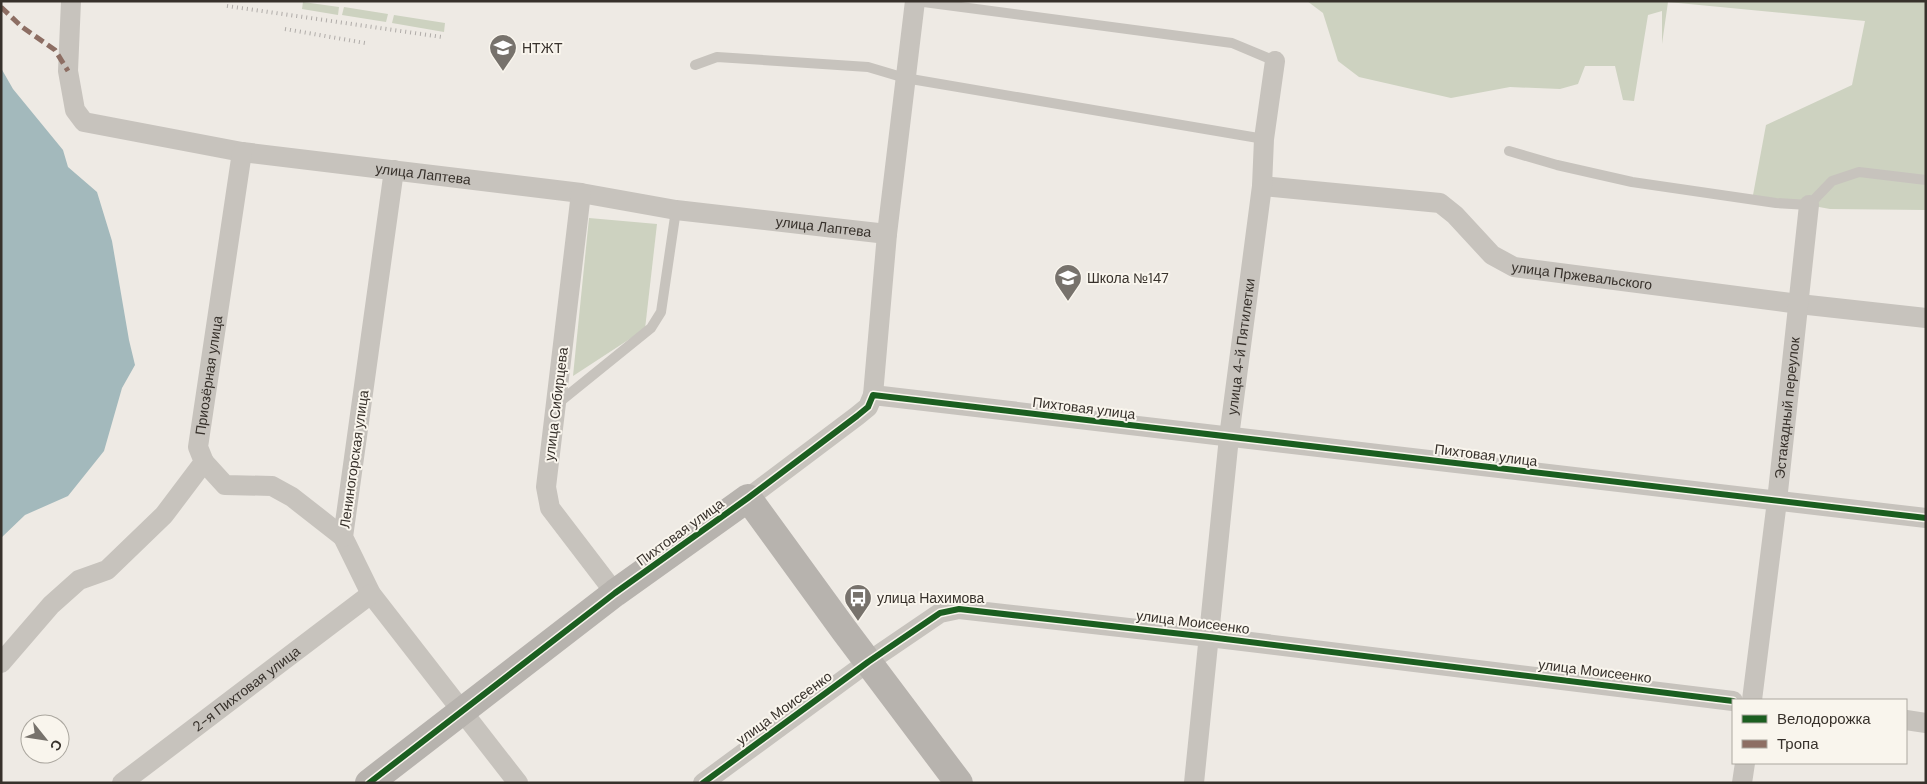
<svg xmlns="http://www.w3.org/2000/svg" width="1927" height="784" viewBox="0 0 1927 784" font-family="'DM Sans',sans-serif">
  <style>
    .green { fill: #cdd2c0 }
    .water { fill: #a3b9bc }
    .lines { fill: none; stroke-linecap: round; stroke-linejoin: round }
    .lane { stroke: #c7c3bd; stroke-width: 10 }
    .street { stroke: #c7c3bd; stroke-width: 20 }
    .secondary { stroke: #b7b3ae; stroke-width: 28 }
    .rail { stroke: #afaba8; stroke-width: 4; stroke-dasharray: 1 4; stroke-linecap: butt }
    .quiet { stroke: #8d6e63; stroke-width: 5; stroke-dasharray: 10 5; stroke-linecap: butt }
    .cycleway-casing { stroke: #f9f5ed; stroke-width: 9 }
    .cycleway { stroke: #1b5e20; stroke-width: 6 }
    .labels { text-anchor: middle; stroke-width: 4; stroke-linejoin: round; paint-order: stroke }
    .poi-label { font-size: 14px; fill: #37312b; stroke: #f9f5ed; text-anchor: start }
    .street-label { font-size: 14px; fill: #37312b; stroke: #f9f5ed }
  </style>
  <rect width="100%" height="100%" fill="#eeeae4"/>
  <g class="green">
    <polygon points="1307,1 1926,1 1926,210 1830,209 1753,195 1766,125 1852,85 1865,21 1668,2 1662,44 1662,11 1648,15 1634,101 1623,100 1615,66 1585,66 1578,84 1560,89 1510,87 1451,98 1359,77 1338,61 1323,13"/>
    <polygon points="303,2 339,7 338,15 302,9"/>
    <polygon points="344,7 388,14 386,22 342,15"/>
    <polygon points="394,15 445,23 444,32 392,23"/>
    <polygon points="589,218 657,224 645,329 573,376"/>
  </g>
  <polygon class="water" points="1,68 13,89 63,150 68,167 97,192 112,241 129,340 135,365 122,388 104,451 68,496 25,515 1,538"/>
  <g class="lines">
    <g class="lane">
      <polyline points="916,1 1232,43 1275,61"/>
      <polyline points="695,65 717,57 868,67 905,78 1264,139"/>
      <polyline points="1509,151 1557,165 1632,182 1776,203 1809,205 1832,181 1859,172 1926,180"/>
      <polyline points="557,404 651,328 661,312 676,210"/>
    </g>
    <g class="street">
      <path id="s1" d="M71 1 68 71 75 110 84 122 242 152 581 193 676 210 887 234"/>
      <polyline points="394,170 343,537 371,594 518,783"/>
      <path id="s2" d="M1262 186 1440 203 1455 215 1492 255 1514 267 1799 304 1926 318"/>
      <polyline points="581,193 546,487 550,508 615,593"/>
      <polyline points="873,395 887,234 915,1"/>
      <polyline points="204,462 225,485 272,486 292,497 343,537"/>
      <polyline points="748,498 857,416 868,407 873,395 1926,518"/>
      <path id="s3" d="M1 663 51 605 79 580 107 570 164 515 204 462 198 447 242 152"/>
      <path id="s4" d="M1752 700 1777 501 1809 205"/>
      <polyline points="1906,720 1926,723"/>
      <path id="s5" d="M122 783 371 594"/>
      <polyline points="703,783 868,662 940,613 959,609 1209,637 1733,701"/>
      <path id="s6" d="M1194 783 1229 437 1262 186 1264 139 1275 61"/>
      <polyline points="1742,783 1745,763"/>
    </g>
    <polyline class="secondary" points="369,783 615,593 748,498 844,630 959,783"/>
    <g class="rail">
      <polyline points="227,6 442,37"/>
      <polyline points="285,29 365,43"/>
    </g>
    <polyline class="quiet" points="1,7 22,27 55,50 68,71"/>
    <defs>
      <g id="cycleway">
        <polyline points="369,783 615,593 748,498 857,416 868,407 873,395 1926,518"/>
        <polyline points="703,783 868,662 940,613 959,609 1209,637 1733,701"/>
      </g>
    </defs>
    <use href="#cycleway" class="cycleway-casing"/>
    <use href="#cycleway" class="cycleway"/>
  </g>
  <defs>
    <symbol id="university-pin" viewBox="-11 -11 22 30"><path d="M0 17L-7.5 6A9.5 9.5 0 1 1 7.5 6Z" fill="#77726c" stroke="#f9f5ed"/><path d="M0-5L7-2L0 1L-7-2ZM-4 1L0 2.5L4 1V4Q0 6-4 4Z" fill="#fff"/></symbol>
    <symbol id="school-pin" viewBox="-11 -11 22 30"><path d="M0 17L-7.5 6A9.5 9.5 0 1 1 7.5 6Z" fill="#77726c" stroke="#f9f5ed"/><path d="M0-5L7-2L0 1L-7-2ZM-4 1L0 2.5L4 1V4Q0 6-4 4Z" fill="#fff"/></symbol>
    <symbol id="bus-pin" viewBox="-11 -11 22 30"><path d="M0 17L-7.5 6A9.5 9.5 0 1 1 7.5 6Z" fill="#77726c" stroke="#f9f5ed"/><path d="M-5-6H5V4H4V6H2V4H-2V6H-4V4H-5ZM-3.5-4V0h7V-4ZM-3.5 1.2v1.5H-2V1.2ZM2 1.2v1.5H3.5V1.2Z" fill="#fff"/></symbol>
  </defs>
  <g fill-rule="evenodd">
    <use href="#university-pin" x="487" y="32" width="32" height="43"/>
    <use href="#school-pin" x="1052" y="262" width="32" height="43"/>
    <use href="#bus-pin" x="842" y="582" width="32" height="43"/>
  </g>
  <g class="labels">
    <g class="poi-label">
      <text x="522" y="53">НТЖТ</text>
      <text x="1087" y="283">Школа №147</text>
      <text x="877" y="603">улица Нахимова</text>
    </g>
    <g class="street-label">
      <text dy="5" stroke="none"><textPath href="#s1" startOffset="468">улица Лаптева</textPath></text>
      <text dy="5" stroke="none"><textPath href="#s1" startOffset="872">улица Лаптева</textPath></text>
      <text dy="5" stroke="none"><textPath href="#s2" startOffset="346">улица Пржевальского</textPath></text>
      <text dy="5" stroke="none"><textPath href="#s6" startOffset="439">улица 4-й Пятилетки</textPath></text>
      <text dy="5" stroke="none"><textPath href="#s3" startOffset="378">Приозёрная улица</textPath></text>
      <text transform="translate(556 404) rotate(-83)" y="5">улица Сибирцева</text>
      <text transform="translate(1084 408) rotate(7)" y="5">Пихтовая улица</text>
      <text dy="5" stroke="none"><textPath href="#s4" startOffset="294">Эстакадный переулок</textPath></text>
      <text transform="translate(1486 455) rotate(7)" y="5">Пихтовая улица</text>
      <text transform="translate(354 459) rotate(-82)" y="5">Лениногорская улица</text>
      <text transform="translate(680 532) rotate(-36)" y="5">Пихтовая улица</text>
      <text transform="translate(1193 622) rotate(7)" y="5">улица Моисеенко</text>
      <text transform="translate(1595 671) rotate(7)" y="5">улица Моисеенко</text>
      <text dy="5" stroke="none"><textPath href="#s5" startOffset="156">2-я Пихтовая улица</textPath></text>
      <text transform="translate(784 708) rotate(-36)" y="5">улица Моисеенко</text>
    </g>
  </g>
  <rect width="1927" height="784" fill="none" stroke="#37312b" stroke-width="5"/>
  <rect x="1732" y="699" width="175" height="65" fill="#f9f5ed" stroke="#aba79f"/>
  <rect x="1742" y="715" width="25" height="8" fill="#1b5e20" stroke="#aba79f"/>
  <text x="1777" y="724" font-size="15" fill="#37312b">Велодорожка</text>
  <rect x="1742" y="740" width="25" height="8" fill="#8d6e63" stroke="#aba79f"/>
  <text x="1777" y="749" font-size="15" fill="#37312b">Тропа</text>
  <g transform="translate(45 739) rotate(120)"><circle r="24" fill="#f9f5ed" stroke="#aba79f"/>
  <path d="M0-4L9 19L0 12L-9 19Z" fill="#77726c"/>
  <text y="-8" font-size="14" font-weight="bold" text-anchor="middle" fill="#37312b">С</text>
  </g>
</svg>
